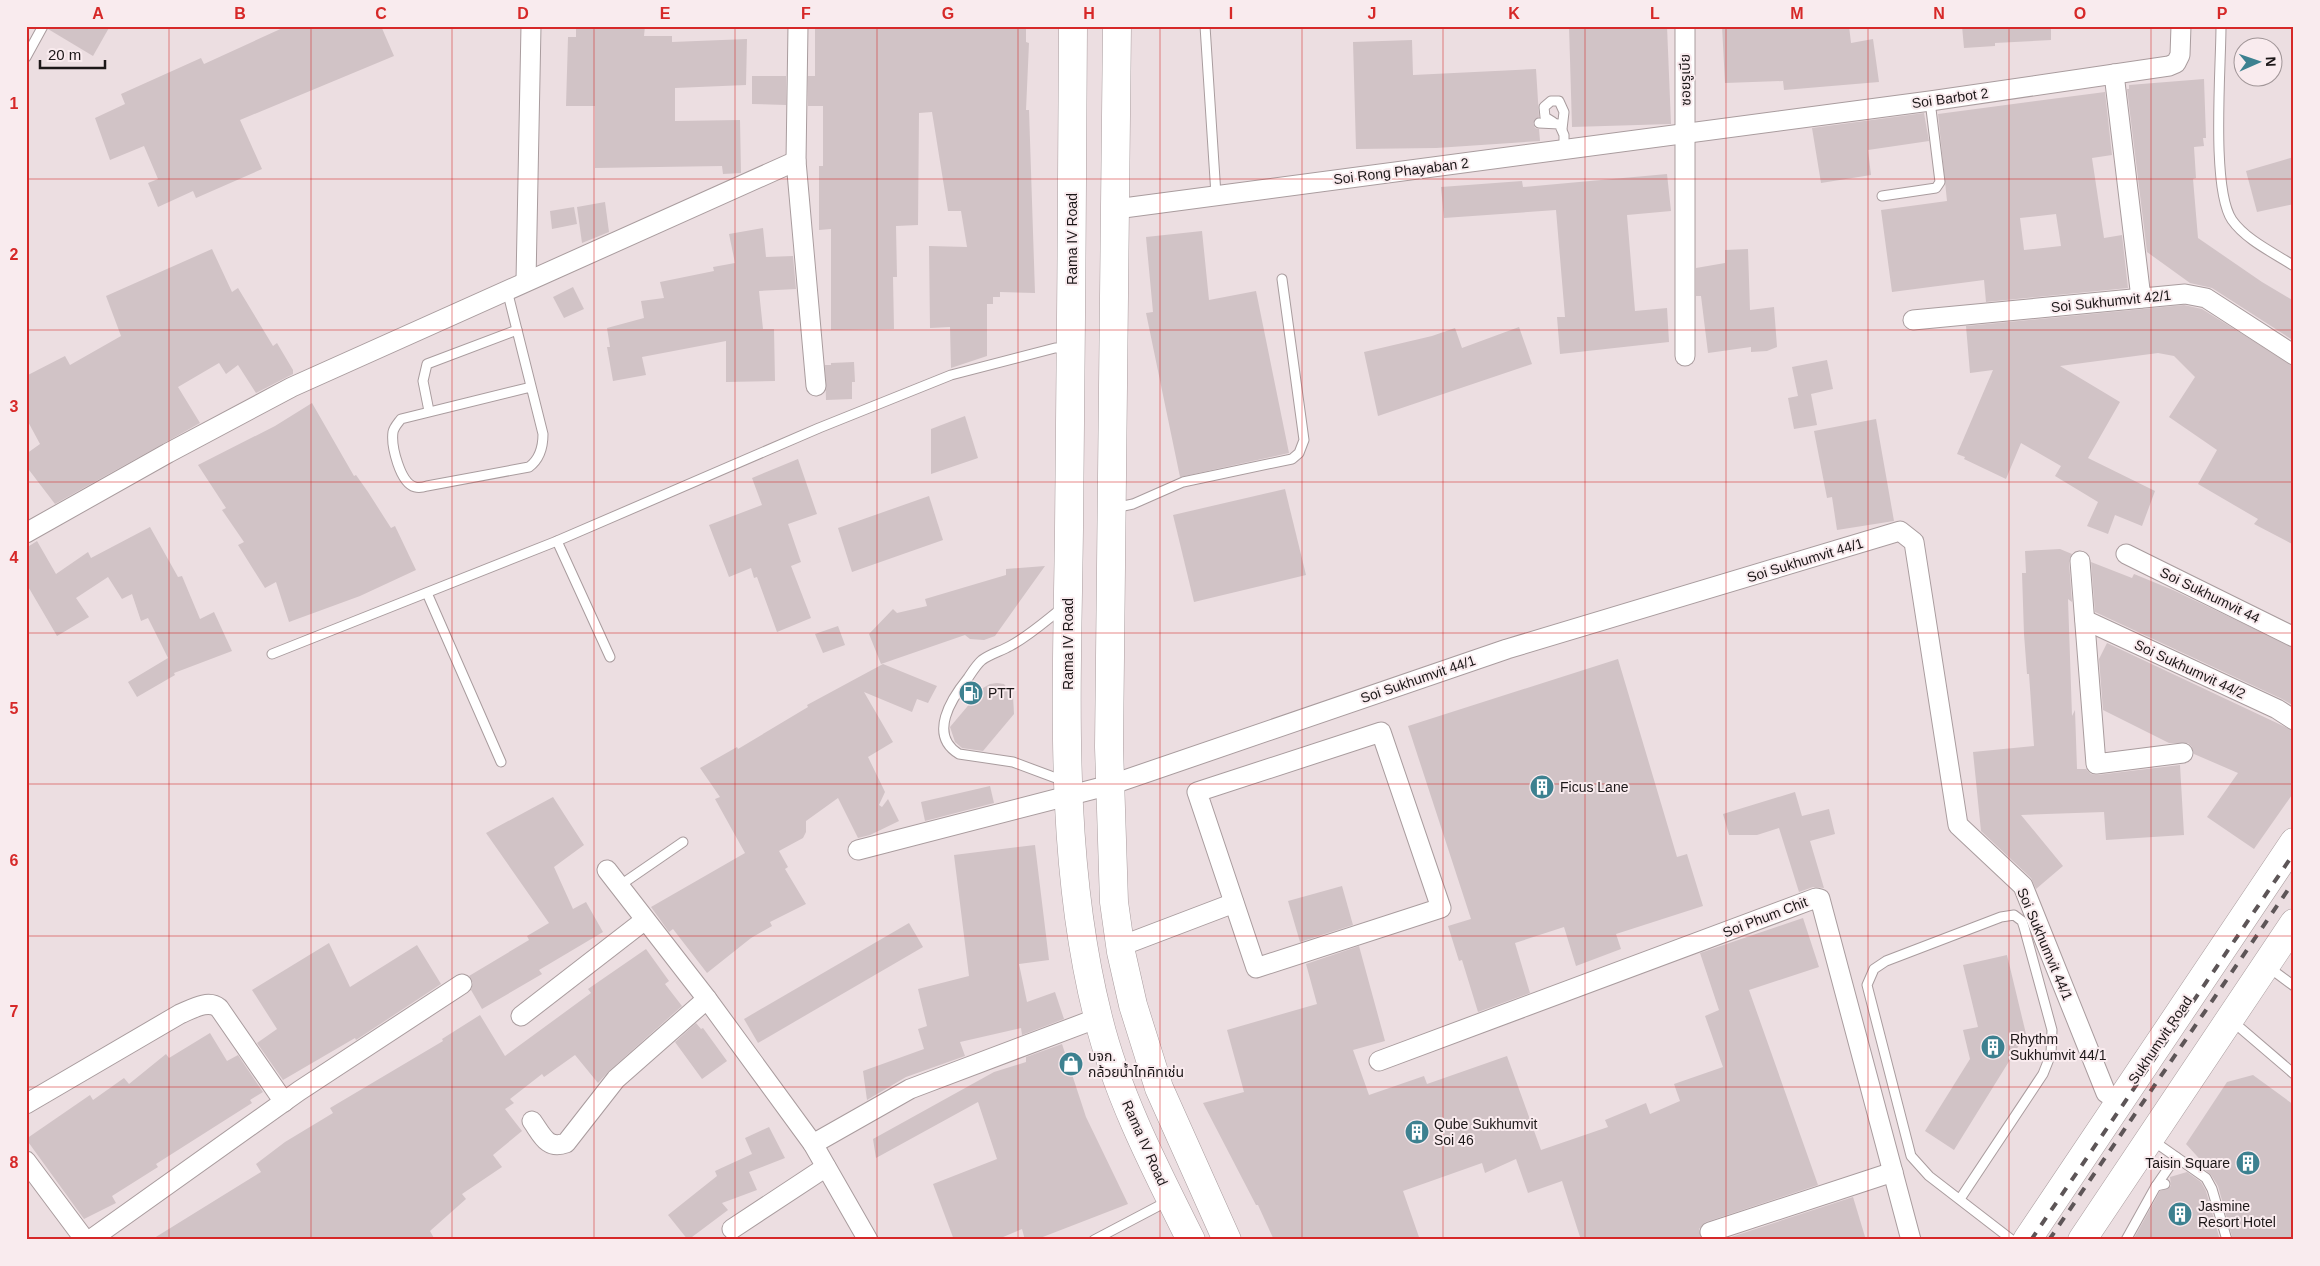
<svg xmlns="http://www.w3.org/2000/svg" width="2320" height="1266" viewBox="0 0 2320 1266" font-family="Helvetica,'Noto Sans Thai',sans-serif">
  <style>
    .building { fill: #d1c3c6; fill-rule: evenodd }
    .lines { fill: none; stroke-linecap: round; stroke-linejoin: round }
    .lane-casing { stroke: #a99c9e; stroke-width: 11 }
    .street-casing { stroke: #a99c9e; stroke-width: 21 }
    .primary-casing { stroke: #a99c9e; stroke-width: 29 }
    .lane { stroke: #fff; stroke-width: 9 }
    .street { stroke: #fff; stroke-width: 19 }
    .primary { stroke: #fff; stroke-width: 28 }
    .rail { stroke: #5d5557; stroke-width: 4; stroke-dasharray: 9 9; stroke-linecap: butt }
    .grid { fill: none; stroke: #d62828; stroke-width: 1; stroke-opacity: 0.55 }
    .labels { text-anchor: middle; stroke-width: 4; stroke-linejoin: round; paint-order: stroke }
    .street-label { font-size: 14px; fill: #1c1718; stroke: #f9ebee }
    .poi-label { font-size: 14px; fill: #1c1718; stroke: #f9ebee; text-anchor: start }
    .neatline { fill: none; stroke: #d62828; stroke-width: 2 }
    .grid-label { font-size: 16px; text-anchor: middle; font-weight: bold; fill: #d62828 }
  </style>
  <rect width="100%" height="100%" fill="#ecdee1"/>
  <g class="building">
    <polygon points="49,26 110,26 93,56 48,29"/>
    <polygon points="287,26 381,26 394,56 240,120 262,169 196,198 193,191 158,207 148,183 158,179 144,146 110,160 95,118 125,104 121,94 201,58 204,64"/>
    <polygon points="576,26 645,26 644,36 672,36 672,42 747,39 746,85 675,88 675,121 740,120 741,173 723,174 722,166 595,168 595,106 566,106 568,37 576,37"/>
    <polygon points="815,26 1026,28 1026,42 1029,43 1026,110 1029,110 1035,293 1000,292 1000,297 993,297 993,304 987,304 987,356 951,368 950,327 930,328 929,246 967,247 961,211 948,211 932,112 919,113 918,225 896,226 897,277 893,277 894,329 831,330 831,229 819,230 819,166 823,166 823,106 808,106 808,76 815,76"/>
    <polygon points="1569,26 1667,26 1671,124 1572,127"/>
    <polygon points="1722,26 1849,26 1851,43 1873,39 1879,82 1784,90 1783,81 1725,83"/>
    <polygon points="1962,26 2051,26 2051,40 1995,43 1995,46 1964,48"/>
    <polygon points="1412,40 1413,75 1536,69 1539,117 1533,123 1535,128 1539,129 1540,141 1436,148 1356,149 1353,42"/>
    <polygon points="752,76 786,76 786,105 752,104"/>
    <polygon points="2204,79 2206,138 2203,138 2204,146 2194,147 2196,178 2193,179 2198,238 2262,282 2294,301 2294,341 2212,288 2190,283 2147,252 2127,89 2129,89 2129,85"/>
    <path d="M2105 92 2112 155 2092 158 2104 238 2122 235 2128 288 1986 302 1984 280 1892 292 1881 210 1947 201 1938 114ZM2056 214 2061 246 2024 250 2020 218Z"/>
    <polygon points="1924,113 1929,141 1868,150 1871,175 1821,183 1812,128"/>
    <polygon points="2294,157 2294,204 2257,212 2246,171"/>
    <polygon points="1667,174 1671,211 1627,215 1635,311 1667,308 1669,342 1560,354 1557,317 1565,317 1556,210 1444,218 1441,187 1522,181 1523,187"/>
    <polygon points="605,202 609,232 582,243 577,207"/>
    <polygon points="574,207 577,224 552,229 550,211"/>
    <polygon points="763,228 766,257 793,256 796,289 759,291 763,329 774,329 775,381 726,382 726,341 642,357 646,375 613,381 607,347 610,347 607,328 644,318 641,301 664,298 660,282 714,271 713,267 735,263 729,234"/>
    <polygon points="1202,231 1209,300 1256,291 1289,453 1180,477 1146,313 1153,312 1146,237"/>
    <polygon points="212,249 232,292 238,288 273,346 277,343 293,370 293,374 256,393 238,365 226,374 219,363 178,387 200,423 55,504 26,466 26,454 40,444 26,418 26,376 65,356 70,365 121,336 106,296"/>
    <polygon points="1748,249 1750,310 1774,307 1777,347 1767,351 1751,352 1751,347 1708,353 1701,296 1696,296 1696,268 1725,263 1725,250"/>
    <polygon points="573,287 584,309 564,318 553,297"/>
    <polygon points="2184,305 2202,309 2294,366 2294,545 2254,524 2258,519 2198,484 2217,450 2169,417 2195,377 2174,356 2158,353 2060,366 2120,402 2088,458 2155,491 2142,526 2115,515 2108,534 2087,526 2098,502 2055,476 2061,466 2021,443 2006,479 1964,459 1965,457 1957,454 1993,370 1970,373 1966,326"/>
    <polygon points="1519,327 1532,364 1378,416 1364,352 1432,336 1455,328 1462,348"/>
    <polygon points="1827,360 1833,389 1811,394 1817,425 1794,429 1788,398 1798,396 1792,367"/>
    <polygon points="854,362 855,382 852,382 852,399 826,400 825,365 831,365 831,363"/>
    <polygon points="312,403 354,476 356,475 368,492 391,528 395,526 416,570 360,596 289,622 276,582 265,588 238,545 244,542 222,510 226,508 198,465 275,426"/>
    <polygon points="965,416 978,458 931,474 931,429"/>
    <polygon points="1876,419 1894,521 1837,530 1832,497 1827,498 1814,431"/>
    <polygon points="798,459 817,514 788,524 801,562 791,566 811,618 777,632 757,577 754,578 751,568 729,577 709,525 762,505 752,478"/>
    <polygon points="1285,489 1306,575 1194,602 1173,515"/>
    <polygon points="929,496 943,540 852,572 838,528"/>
    <polygon points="150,527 178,577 182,576 200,619 214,612 232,651 174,673 175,675 137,697 128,682 168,658 148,618 141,621 132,594 122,599 108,577 76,598 89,617 57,636 26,583 26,548 37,541 56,574 88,552 91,558"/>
    <polygon points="2060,549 2072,554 2069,562 2072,602 2068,599 2072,716 2075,710 2077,769 2086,769 2091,774 2097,775 2180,765 2184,835 2106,840 2104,812 2021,815 2063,866 2036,889 2031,878 1981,831 1973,752 2034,746 2029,674 2027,674 2024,634 2022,573 2026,573 2025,551"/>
    <polygon points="2091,562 2132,578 2134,574 2173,590 2294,648 2294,706 2282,699 2095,612"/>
    <polygon points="1045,566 995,636 984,640 970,639 965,635 881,664 869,634 893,609 897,613 927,606 925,599 1006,575 1006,569"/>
    <polygon points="838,626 845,645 823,653 815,634"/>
    <polygon points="2107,643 2294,731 2294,792 2254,849 2207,817 2238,773 2194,754 2192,747 2188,743 2169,743 2103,710 2099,659"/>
    <polygon points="1618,659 1677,857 1687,854 1703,906 1616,934 1621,949 1576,966 1564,927 1515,943 1530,993 1478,1012 1462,960 1459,961 1448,926 1471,919 1408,726"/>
    <polygon points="883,664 937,686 928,703 917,699 912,712 864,692 893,742 868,757 885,792 879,805 882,807 888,799 899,821 870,835 858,838 838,798 806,821 806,832 803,838 779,851 788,867 785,869 806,904 770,922 772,926 751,938 707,973 673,929 669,932 651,907 745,853 715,799 720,797 700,768 737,747 738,749 808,707 807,705"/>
    <polygon points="997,683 1004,684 1013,696 1014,714 983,751 962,748 955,742 950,727 983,688 990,684"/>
    <polygon points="990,786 994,803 925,821 921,802"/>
    <polygon points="1795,792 1802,816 1829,809 1835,834 1810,841 1824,888 1813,887 1799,892 1779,828 1757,835 1729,835 1723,814"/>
    <polygon points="553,797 584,845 554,867 573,909 586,902 603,932 539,970 542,974 482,1009 471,990 473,983 469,976 529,940 527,936 549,923 486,833"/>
    <polygon points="1035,845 1049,960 1019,964 1027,1002 1055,992 1064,1019 1022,1035 1021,1028 960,1042 965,1056 906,1077 867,1100 863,1071 924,1049 918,1029 927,1026 918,989 969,976 954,855"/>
    <polygon points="1342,886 1353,925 1300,942 1288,901"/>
    <polygon points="1803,918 1819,967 1749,990 1818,1185 1706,1222 1699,1229 1702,1240 1581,1240 1562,1181 1528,1193 1516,1159 1485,1173 1482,1163 1403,1191 1420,1240 1274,1240 1258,1205 1256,1205 1203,1103 1244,1092 1227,1030 1317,1004 1306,964 1359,946 1385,1041 1353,1050 1369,1095 1424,1076 1427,1084 1507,1056 1541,1150 1608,1127 1605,1120 1646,1103 1650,1114 1680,1101 1674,1084 1723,1067 1705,1016 1719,1010 1700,953"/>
    <polygon points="909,923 923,947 758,1043 744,1019"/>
    <polygon points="329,943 350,987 417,945 441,984 356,1040 355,1038 283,1080 257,1043 277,1029 252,990"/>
    <polygon points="646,949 669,981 665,984 682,1006 609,1071 598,1083 575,1055 544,1077 542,1074 510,1099 514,1103 505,1109 522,1131 493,1155 502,1167 462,1194 466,1199 430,1231 435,1240 151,1240 261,1172 256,1164 285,1142 333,1113 330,1108 443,1041 442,1039 480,1015 505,1056 591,993 588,989"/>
    <polygon points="2007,955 2026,1034 1954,1150 1925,1131 1970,1059 1963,1030 1978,1027 1963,965"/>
    <polygon points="696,1023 701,1029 703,1028 727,1061 702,1079 675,1042"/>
    <polygon points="210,1033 227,1061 238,1055 263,1092 250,1100 252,1103 156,1164 158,1167 112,1196 116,1203 84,1219 26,1139 90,1095 93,1100 124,1078 129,1084 166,1054 169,1058"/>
    <polygon points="1062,1044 1086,1117 1128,1204 1035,1240 1025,1240 1022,1229 996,1240 954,1240 933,1184 997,1159 978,1102 876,1158 873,1139 994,1072 1026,1062 1026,1057"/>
    <polygon points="2253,1075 2294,1105 2294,1240 2233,1240 2218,1186 2211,1175 2202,1167 2206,1166 2186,1144 2227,1082"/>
    <polygon points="769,1127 785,1158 749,1172 757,1190 722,1203 728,1210 688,1240 668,1215 717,1176 715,1171 752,1154 745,1138"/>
    <polygon points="2187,1172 2201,1182 2206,1191 2220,1240 2133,1240 2160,1191 2171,1186 2170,1177"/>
    <polygon points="1853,1197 1866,1240 1722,1240"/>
  </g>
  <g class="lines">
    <defs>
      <g id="lane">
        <polyline points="1205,26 1216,195"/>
        <path d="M2221 26C2221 68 2211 189 2232 220 2246 240 2274 253 2294 266"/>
        <polyline points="26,57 43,26"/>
        <polyline points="1553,122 1545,117 1544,107 1551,101 1559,101 1564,112 1562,129"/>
        <polyline points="1539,123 1559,124 1564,135 1564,150"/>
        <polyline points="1882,196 1936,188 1940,182 1930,101"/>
        <path d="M507 290 543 434C543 447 540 459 529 467L427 486C424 487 419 488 415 487 400 483 391 446 393 432 394 427 398 423 401 419L531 387"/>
        <polyline points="429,411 423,381 427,364 517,330"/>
        <polyline points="1114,508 1133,504 1183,482 1292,459 1299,453 1304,440 1282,279"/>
        <polyline points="557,541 610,657"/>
        <polyline points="427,593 501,762"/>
        <path d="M1061 607 1057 612C1042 624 1027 637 1010 646 1001 651 990 654 982 660 977 664 972 672 968 678 951 699 928 735 959 754L1013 762 1064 781"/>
        <polyline points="272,654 557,541 819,428 951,375 1055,348 1069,348"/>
        <polyline points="619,886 683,842"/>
        <polyline points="2267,966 2294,986"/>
        <polyline points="2231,1020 2294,1074"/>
        <polyline points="2152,1140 2206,1178 2212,1189 2227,1240"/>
        <polyline points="2165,1184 2156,1186 2176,1157"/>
        <polyline points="1960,1199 2043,1074 2051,1054 2052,1030 2024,927 2022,921 2014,915 2001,917 1886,961 1874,969 1867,985 1911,1156 1929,1176 2012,1240"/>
        <polyline points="1094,1240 1168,1201"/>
        <polyline points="2126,1240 2156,1186"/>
      </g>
      <g id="street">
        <polyline points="798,26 796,161 816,386"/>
        <polyline points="1685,26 1685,356"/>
        <polyline points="2114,74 2141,298"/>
        <polyline points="1116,209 1930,101 2169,66 2176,63 2180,55 2181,26"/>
        <polyline points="526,281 531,26"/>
        <polyline points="1913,320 2185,294 2206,298 2294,355"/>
        <polyline points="26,533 168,453 292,387 796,161"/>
        <polyline points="2126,554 2294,637"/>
        <polyline points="2080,561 2096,764 2183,753"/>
        <polyline points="2085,620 2277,709 2294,720"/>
        <polygon points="1381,732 1441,908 1256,968 1197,792"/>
        <polyline points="858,850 1110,785 1507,649 1900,531 1914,542 1958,825 2023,886 2106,1093 2119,1101"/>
        <polyline points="607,870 707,999 813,1144 868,1240"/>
        <polyline points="1121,946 1234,903"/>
        <polyline points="521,1016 645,920"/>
        <polyline points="1379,1061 1816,898 1820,899 1911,1240"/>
        <path d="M26 1104 180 1014C192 1009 208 999 219 1008L284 1102"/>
        <path d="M532 1121C542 1135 547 1150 566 1143L616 1079 707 999"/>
        <polyline points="813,1144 910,1089 1098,1018"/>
        <polyline points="26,1161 85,1240"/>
        <polyline points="732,1229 826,1167"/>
        <polyline points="1710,1232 1893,1172"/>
        <polyline points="90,1240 299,1091 462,984"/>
      </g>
      <g id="primary">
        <path d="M1073 26C1072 194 1071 361 1069 529 1067 691 1058 858 1098 1017 1117 1095 1155 1168 1191 1240"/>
        <polyline points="1117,26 1109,747 1114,902 1121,952 1133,1005 1159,1088 1227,1240"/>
        <polyline points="2027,1240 2294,842"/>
        <polyline points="2082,1240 2294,923"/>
      </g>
    </defs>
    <use href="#lane" class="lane-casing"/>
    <use href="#street" class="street-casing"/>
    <use href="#primary" class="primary-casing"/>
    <use href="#lane" class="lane"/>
    <use href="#street" class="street"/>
    <use href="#primary" class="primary"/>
    <g class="rail">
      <polyline points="2031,1240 2294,853"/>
      <polyline points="2049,1240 2294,881"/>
    </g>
  </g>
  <path class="grid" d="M169 26V1240M311 26V1240M452 26V1240M594 26V1240M735 26V1240M877 26V1240M1018 26V1240M1160 26V1240M1302 26V1240M1443 26V1240M1585 26V1240M1726 26V1240M1868 26V1240M2009 26V1240M2151 26V1240M26 179H2294M26 330H2294M26 482H2294M26 633H2294M26 784H2294M26 936H2294M26 1087H2294"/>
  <defs>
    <symbol id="fuel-disc" viewBox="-11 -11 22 22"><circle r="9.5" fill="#3d8190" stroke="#f9ebee"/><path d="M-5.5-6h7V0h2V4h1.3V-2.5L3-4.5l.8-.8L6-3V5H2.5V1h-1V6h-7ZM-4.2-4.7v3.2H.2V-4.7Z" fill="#fff"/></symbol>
    <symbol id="building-disc" viewBox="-11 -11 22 22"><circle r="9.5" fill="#3d8190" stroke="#f9ebee"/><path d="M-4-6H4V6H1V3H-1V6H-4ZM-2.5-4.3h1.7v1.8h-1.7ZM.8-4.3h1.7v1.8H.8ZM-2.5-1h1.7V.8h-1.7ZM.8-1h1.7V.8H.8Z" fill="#fff"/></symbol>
    <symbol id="shop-disc" viewBox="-11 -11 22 22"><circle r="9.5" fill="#3d8190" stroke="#f9ebee"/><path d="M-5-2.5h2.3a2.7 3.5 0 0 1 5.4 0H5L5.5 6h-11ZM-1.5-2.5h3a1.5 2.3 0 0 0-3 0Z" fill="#fff"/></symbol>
  </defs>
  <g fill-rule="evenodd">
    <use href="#fuel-disc" x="957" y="679" width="28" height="28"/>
    <use href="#building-disc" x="1528" y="773" width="28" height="28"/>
    <use href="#building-disc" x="1979" y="1033" width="28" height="28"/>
    <use href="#shop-disc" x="1057" y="1050" width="28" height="28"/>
    <use href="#building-disc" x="1403" y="1118" width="28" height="28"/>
    <use href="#building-disc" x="2234" y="1149" width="28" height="28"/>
    <use href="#building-disc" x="2166" y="1200" width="28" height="28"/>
  </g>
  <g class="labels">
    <g class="street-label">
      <text transform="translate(1685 80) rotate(-91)" y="5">ซอยรูเบีย</text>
      <text transform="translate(1950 98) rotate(-8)" y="5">Soi Barbot 2</text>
      <text transform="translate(1401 171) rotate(-7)" y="5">Soi Rong Phayaban 2</text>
      <text transform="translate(1072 239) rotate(-90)" y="5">Rama IV Road</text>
      <text transform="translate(2111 301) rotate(-6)" y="5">Soi Sukhumvit 42/1</text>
      <text transform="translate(1805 560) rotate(-17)" y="5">Soi Sukhumvit 44/1</text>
      <text transform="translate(2210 595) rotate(26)" y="5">Soi Sukhumvit 44</text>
      <text transform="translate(1068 644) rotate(-90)" y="5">Rama IV Road</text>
      <text transform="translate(2190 669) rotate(25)" y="5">Soi Sukhumvit 44/2</text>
      <text transform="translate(1418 679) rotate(-19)" y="5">Soi Sukhumvit 44/1</text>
      <text transform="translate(1765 917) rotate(-21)" y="5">Soi Phum Chit</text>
      <text transform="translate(2045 944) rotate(67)" y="5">Soi Sukhumvit 44/1</text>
      <text transform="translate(2160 1040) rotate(-56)" y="5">Sukhumvit Road</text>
      <text transform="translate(1145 1143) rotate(66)" y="5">Rama IV Road</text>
    </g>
    <g class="poi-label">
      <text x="988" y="698">PTT</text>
      <text x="1560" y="792">Ficus Lane</text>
      <text x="2010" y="1044">Rhythm<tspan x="2010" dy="16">Sukhumvit 44/1</tspan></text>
      <text x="1088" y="1061">บจก.<tspan x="1088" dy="16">กล้วยน้ำไทคิทเช่น</tspan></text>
      <text x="1434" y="1129">Qube Sukhumvit<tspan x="1434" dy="16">Soi 46</tspan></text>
      <text x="2230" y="1168" text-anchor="end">Taisin Square</text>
      <text x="2198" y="1211">Jasmine<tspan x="2198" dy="16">Resort Hotel</tspan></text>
    </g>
  </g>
  <rect width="2320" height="1266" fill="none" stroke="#f9ebee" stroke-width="55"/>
  <g transform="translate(2258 62) rotate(88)"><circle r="24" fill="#f9ebee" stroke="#a19698"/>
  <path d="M0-4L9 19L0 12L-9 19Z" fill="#3d8190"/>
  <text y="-8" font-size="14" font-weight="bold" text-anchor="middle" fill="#1c1718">N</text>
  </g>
  <path d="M40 60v8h65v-8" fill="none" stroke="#1c1718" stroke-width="2.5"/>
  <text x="48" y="60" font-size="15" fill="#1c1718" stroke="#f9ebee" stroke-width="4" paint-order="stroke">20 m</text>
  <rect x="28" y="28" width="2264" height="1210" class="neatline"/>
  <g class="grid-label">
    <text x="98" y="19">A</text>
    <text x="240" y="19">B</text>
    <text x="381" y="19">C</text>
    <text x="523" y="19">D</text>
    <text x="665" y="19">E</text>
    <text x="806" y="19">F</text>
    <text x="948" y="19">G</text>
    <text x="1089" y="19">H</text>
    <text x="1231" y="19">I</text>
    <text x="1372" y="19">J</text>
    <text x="1514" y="19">K</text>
    <text x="1655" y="19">L</text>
    <text x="1797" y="19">M</text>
    <text x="1939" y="19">N</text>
    <text x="2080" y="19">O</text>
    <text x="2222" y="19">P</text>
    <text x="14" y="109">1</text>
    <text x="14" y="260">2</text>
    <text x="14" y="412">3</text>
    <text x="14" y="563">4</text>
    <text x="14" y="714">5</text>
    <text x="14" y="866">6</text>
    <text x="14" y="1017">7</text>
    <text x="14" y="1168">8</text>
  </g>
</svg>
